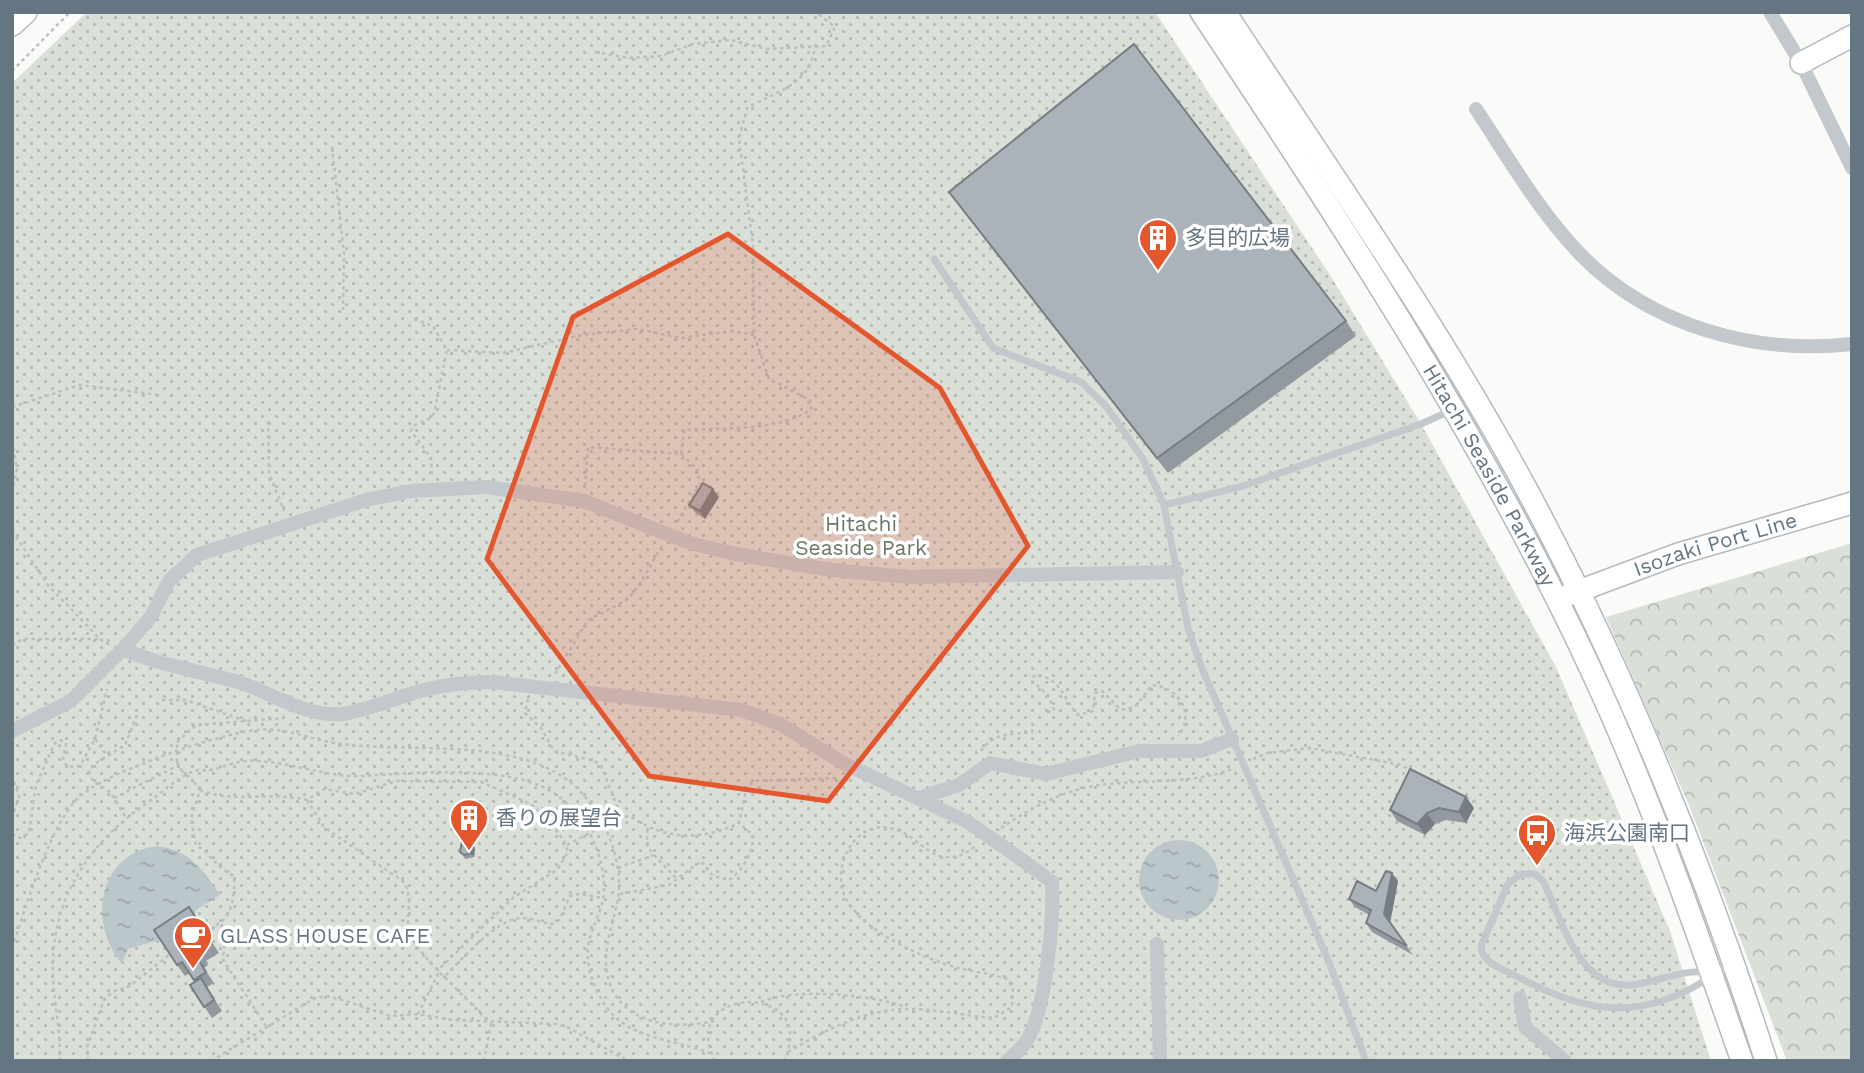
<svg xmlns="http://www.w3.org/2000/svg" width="1864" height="1073" viewBox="0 0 1864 1073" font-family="'Work Sans','Noto Sans JP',sans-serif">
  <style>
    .forest { fill: url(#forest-crowns) }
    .park { fill: url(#park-dots) }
    .water { fill: url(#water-ripples) }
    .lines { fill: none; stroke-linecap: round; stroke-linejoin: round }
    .secondary-casing { stroke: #b3babf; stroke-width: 24 }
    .primary-casing { stroke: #b5babe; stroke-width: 26 }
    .path { stroke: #bbbfc2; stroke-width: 2.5; stroke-dasharray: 3.5 3.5; stroke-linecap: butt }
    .lane { stroke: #c3c8cc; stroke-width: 7 }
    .street { stroke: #c3c8cc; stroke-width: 14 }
    .secondary { stroke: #fff; stroke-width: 21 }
    .primary { stroke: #fff; stroke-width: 23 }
    .path-bridge { stroke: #bbbfc2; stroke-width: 2.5; stroke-dasharray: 3.5 3.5; stroke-linecap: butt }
    .street-bridge { stroke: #c3c8cc; stroke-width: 14 }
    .wall { fill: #929a9f }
    .shaded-wall { fill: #777d82 }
    .building { fill: #aab3b9; stroke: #777d82; stroke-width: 2 }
    .marked { fill: #e4572e; fill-opacity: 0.2; stroke: #e4572e; stroke-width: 5; stroke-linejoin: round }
    .labels { text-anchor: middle; stroke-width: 7; stroke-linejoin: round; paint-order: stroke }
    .poi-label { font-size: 21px; fill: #657683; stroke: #fff; text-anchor: start }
    .street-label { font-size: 21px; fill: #657683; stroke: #fff }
    .park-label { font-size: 21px; fill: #687a64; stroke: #fff }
  </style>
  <defs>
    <pattern id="forest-crowns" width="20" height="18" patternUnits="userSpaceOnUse" patternTransform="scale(1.75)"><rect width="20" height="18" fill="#dadfd7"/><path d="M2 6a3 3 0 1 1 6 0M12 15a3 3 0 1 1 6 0" fill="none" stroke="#b4b9b4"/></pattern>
    <pattern id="park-dots" width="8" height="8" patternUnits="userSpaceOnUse" patternTransform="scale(1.75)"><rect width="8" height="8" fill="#dadfd7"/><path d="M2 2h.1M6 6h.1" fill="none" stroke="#b4b9b4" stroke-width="1.8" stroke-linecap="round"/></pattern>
    <pattern id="water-ripples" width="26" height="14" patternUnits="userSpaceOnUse" patternTransform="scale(1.75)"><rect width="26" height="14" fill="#bbc7cb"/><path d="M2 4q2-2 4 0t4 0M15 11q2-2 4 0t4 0" fill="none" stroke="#9ca6aa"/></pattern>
  </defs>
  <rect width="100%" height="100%" fill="#fafaf8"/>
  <polygon class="forest" points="1852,543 1852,1061 1787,1061 1689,805 1606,617"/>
  <polygon class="park" points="87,12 1155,12 1330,275 1421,424 1556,667 1670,931 1711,1061 12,1061 12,83"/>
  <g class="water">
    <circle cx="1179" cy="880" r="40"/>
    <path d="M157 846C189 850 204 870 220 895L196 910 194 917 159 940 128 949 122 964C88 923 97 854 157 846Z"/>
  </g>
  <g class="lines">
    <defs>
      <g id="secondary">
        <path id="s1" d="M1201 12C1343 226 1484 439 1592 672 1651 798 1696 930 1742 1061"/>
        <path d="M1225 12C1328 169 1438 325 1527 490 1623 668 1705 869 1766 1061"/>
        <polyline points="1801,63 1852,36"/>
        <path id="s2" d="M1568 595 1678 554 1852 503"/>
      </g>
      <polyline id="primary" points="12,24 25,12"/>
    </defs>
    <use href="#secondary" class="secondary-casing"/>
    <use href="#primary" class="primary-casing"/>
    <g class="path">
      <polyline points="595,52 628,58 661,56 693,44 731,40 767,49 826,46 835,27 816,12"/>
      <polyline points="12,71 70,12"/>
      <polyline points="332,147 344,253 343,310"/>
      <path d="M414 319 433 326 447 350 434 413C429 424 415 419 411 431L431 458 432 476"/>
      <polyline points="447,350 503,353 582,335 637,329 681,338 732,331 754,335"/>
      <polyline points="12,407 80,385 159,395"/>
      <polyline points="268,421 269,473 284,511"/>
      <polyline points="12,441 17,469 12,492"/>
      <path d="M681 454 684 430C720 428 783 431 811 409L810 400 769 379 754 335 753 245 739 139 747 108C777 91 810 85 815 47"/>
      <polyline points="585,486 588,447 681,454 697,469 700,484 676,524"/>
      <polyline points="12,531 48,585 100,639 110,645"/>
      <polyline points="12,645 23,639 100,639"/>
      <polyline points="555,674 588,620 627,600 638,587 662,546"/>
      <polyline points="528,699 525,713 542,729 554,751 595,761 601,766 621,816"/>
      <polyline points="162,700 185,700 246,721"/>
      <path d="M1047 712 1054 710 1048 695 1031 680 1035 675C1061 677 1063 699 1078 715L1093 711 1095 693 1102 691 1120 709 1126 710 1137 705 1152 685C1177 686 1197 714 1178 736"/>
      <polyline points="95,739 107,756"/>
      <polyline points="177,742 196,725 285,718"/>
      <path d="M981 751C994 732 1010 735 1032 732L1033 725"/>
      <polyline points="1253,759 1267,753 1310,748 1401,765 1476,802"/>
      <polyline points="177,762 181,770"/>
      <polyline points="12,775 19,797 12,818"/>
      <path d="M194 782 200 790 191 819 196 845C214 856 214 866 234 876 235 890 233 914 221 922L225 940 223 960 266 1026"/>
      <path d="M200 790C235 804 271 791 307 800L324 789 355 794 396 781 481 782 531 804 550 821 564 841 568 852 557 870 514 897 439 969"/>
      <polyline points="114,798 177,766"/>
      <path d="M307 800 324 827 404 882C414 900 404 918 411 936 420 957 471 1002 489 1022"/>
      <polyline points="125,816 110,792 93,781 89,772 93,765 125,745 137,715"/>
      <path d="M618 818 630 816C664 840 702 841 739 823L747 786 755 781 836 778 837 775"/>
      <path d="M1001 828C1031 808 1063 790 1100 785 1144 779 1193 785 1235 768"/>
      <polyline points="12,834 20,838 29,833 36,785 55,743 61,740 66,744 63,758 67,767 80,766 95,739 107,689"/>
      <polyline points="654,855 677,879"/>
      <polyline points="618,868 654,855 647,846 647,830"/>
      <path d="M620 894 669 885 701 861 713 876 729 880C742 871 754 852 753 835L739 823"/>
      <polyline points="206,935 219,923"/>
      <path d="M12 948C26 908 50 822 81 795 111 771 219 733 258 730 287 727 308 739 335 743 409 755 522 733 579 790 602 815 617 846 619 880 620 907 607 931 606 958 605 1020 665 1032 714 1021"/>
      <path d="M446 975C463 958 491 926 514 919 528 915 540 923 552 924L559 920 570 896 579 894 603 898"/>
      <path d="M761 1002C797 987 871 995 906 1007"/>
      <polyline points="418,1014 440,970"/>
      <path d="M788 1052C825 1030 869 1007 914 1009 941 1010 967 1016 994 1018L1012 1007 1013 988 1007 979C990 973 972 972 955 967 920 957 844 924 841 882 839 854 859 822 890 828 924 835 934 877 976 846"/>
      <path d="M60 1061C61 1032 54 1004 53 975 50 899 90 841 150 801 163 791 179 777 194 771 199 769 205 771 210 770 222 768 234 762 246 761 286 759 324 778 363 776 414 773 516 763 558 796 586 817 604 853 604 889 604 909 591 927 588 946 585 969 598 999 613 1015 638 1040 681 1041 712 1054"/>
      <polyline points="88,1061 87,1047 104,1000 112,992 130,986 170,954"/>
      <polyline points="211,1061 315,998 327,996 346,1001 390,1016 418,1014 453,1020 556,1024 569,1028 628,1061"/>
      <polyline points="484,1061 491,1023"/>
      <path d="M715 1061C675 984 822 981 784 1061"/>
    </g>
    <g class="lane">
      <polyline points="934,259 993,348 1081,382 1106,406 1143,459 1164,505 1188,628 1201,666 1329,962 1366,1061"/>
      <polyline points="1164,505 1240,487 1421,424 1452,410"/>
      <path d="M1706 972C1678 970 1659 982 1632 985 1578 990 1562 919 1543 881L1535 874H1521L1508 884 1481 946C1482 964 1503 969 1516 976 1576 1008 1626 1022 1690 989 1706 981 1716 971 1733 966"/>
    </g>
    <g class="street">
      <polyline points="1770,12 1801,63 1852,168"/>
      <path d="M1476 109C1509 159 1540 213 1582 256 1651 326 1755 355 1852 344"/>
      <polyline points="123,649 151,617 169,581 197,555 366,500 411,491 486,487 584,501 690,543 735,554 831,570 908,577 1177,572"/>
      <path d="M12 731 71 701 123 649C161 666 201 671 241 683 274 694 306 717 342 714 364 711 383 703 404 696 433 686 462 682 493 682L741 710 780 724 843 763 968 822"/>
      <polyline points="919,798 959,785 990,763 1046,774 1139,751 1201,751 1232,739"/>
      <polyline points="1157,944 1160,1061"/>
      <polyline points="1520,998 1525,1027 1565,1061"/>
      <path d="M1007 1061C1016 1053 1023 1048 1029 1037 1046 1005 1054 920 1052 882L1025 862"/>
    </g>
    <use href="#secondary" class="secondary"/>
    <use href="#primary" class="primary"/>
    <g class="path-bridge">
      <polyline points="177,762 177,742"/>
      <polyline points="181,770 194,782"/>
      <polyline points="567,845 618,818"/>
    </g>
    <polyline class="street-bridge" points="968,822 1025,862"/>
  </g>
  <g class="wall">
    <polygon points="949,192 1346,321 1356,336 1168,473 960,207"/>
    <polygon points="719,497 705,519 695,512 689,505"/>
    <polygon points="1466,797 1474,808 1466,823 1446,820 1435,824 1425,835 1397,821 1390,810"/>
    <polygon points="475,848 474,857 466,859 460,852"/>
    <polygon points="1398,881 1390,923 1413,955 1372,932 1366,923 1369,915 1355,907 1349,899 1376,891"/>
    <polygon points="197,918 219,953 206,961 208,965 204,968 214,983 207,987 222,1011 212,1018 190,985 195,982 190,973 185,976 177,965"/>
  </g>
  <g class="shaded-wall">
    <polygon points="713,489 719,497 705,519 700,511"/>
    <polygon points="1466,797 1474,808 1466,823 1459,812"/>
    <polygon points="1427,813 1435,824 1425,835 1417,824"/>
    <polygon points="473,844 475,848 474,857 471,853"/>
    <polygon points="1392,873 1398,881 1390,923 1384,914"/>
  </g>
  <g class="building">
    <polygon points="1134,44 1346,321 1157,458 949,192"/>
    <polygon points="703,483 713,489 700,511 689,505"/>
    <polygon points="1410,769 1466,797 1459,812 1439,808 1427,813 1417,824 1390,810"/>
    <polygon points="462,841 473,844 471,853 464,855 460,852"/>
    <polygon points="1386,871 1392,873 1384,914 1407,946 1366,923 1371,910 1349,899 1357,881 1376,891"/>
    <polygon points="189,907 211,942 197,951 200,953 196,956 206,972 194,980 182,962 177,965 154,930"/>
    <polygon points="201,978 214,1000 204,1007 190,985"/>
  </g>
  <path class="marked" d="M728 234 940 388 1028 546 828 801 649 776 487 559 573 317Z"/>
  <defs>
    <symbol id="building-pin" viewBox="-11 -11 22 30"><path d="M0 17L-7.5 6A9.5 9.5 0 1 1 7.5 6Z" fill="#e4572e" stroke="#fff"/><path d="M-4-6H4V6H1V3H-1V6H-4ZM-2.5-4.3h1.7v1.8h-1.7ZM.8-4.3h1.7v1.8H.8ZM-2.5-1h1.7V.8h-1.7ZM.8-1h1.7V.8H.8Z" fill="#fff"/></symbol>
    <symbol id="bus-pin" viewBox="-11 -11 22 30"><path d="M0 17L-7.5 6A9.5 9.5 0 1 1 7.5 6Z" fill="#e4572e" stroke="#fff"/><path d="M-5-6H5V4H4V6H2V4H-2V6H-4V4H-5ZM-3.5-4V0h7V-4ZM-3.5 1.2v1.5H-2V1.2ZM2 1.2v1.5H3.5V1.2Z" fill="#fff"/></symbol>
    <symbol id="cafe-pin" viewBox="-11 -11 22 30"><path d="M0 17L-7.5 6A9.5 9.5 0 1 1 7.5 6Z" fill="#e4572e" stroke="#fff"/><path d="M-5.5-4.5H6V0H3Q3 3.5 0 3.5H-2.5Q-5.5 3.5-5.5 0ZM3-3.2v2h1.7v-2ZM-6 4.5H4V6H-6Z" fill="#fff"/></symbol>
  </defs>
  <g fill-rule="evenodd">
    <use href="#building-pin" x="1136" y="216" width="44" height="60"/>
    <use href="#building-pin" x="447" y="796" width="44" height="60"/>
    <use href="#bus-pin" x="1515" y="811" width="44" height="60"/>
    <use href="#cafe-pin" x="171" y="914" width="44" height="60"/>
  </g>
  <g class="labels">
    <g class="poi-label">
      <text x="1185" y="245">多目的広場</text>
      <text x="496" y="825">香りの展望台</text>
      <text x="1564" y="840">海浜公園南口</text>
      <text x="220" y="943">GLASS HOUSE CAFE</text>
    </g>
    <g class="street-label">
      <text dy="7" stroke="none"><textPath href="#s1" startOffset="546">Hitachi Seaside Parkway</textPath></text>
      <text dy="7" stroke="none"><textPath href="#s2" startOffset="156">Isozaki Port Line</textPath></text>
    </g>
    <g class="park-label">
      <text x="861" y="531">Hitachi<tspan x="861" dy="24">Seaside Park</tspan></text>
    </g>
  </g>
  <rect width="1864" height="1073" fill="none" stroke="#657683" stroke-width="28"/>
</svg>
